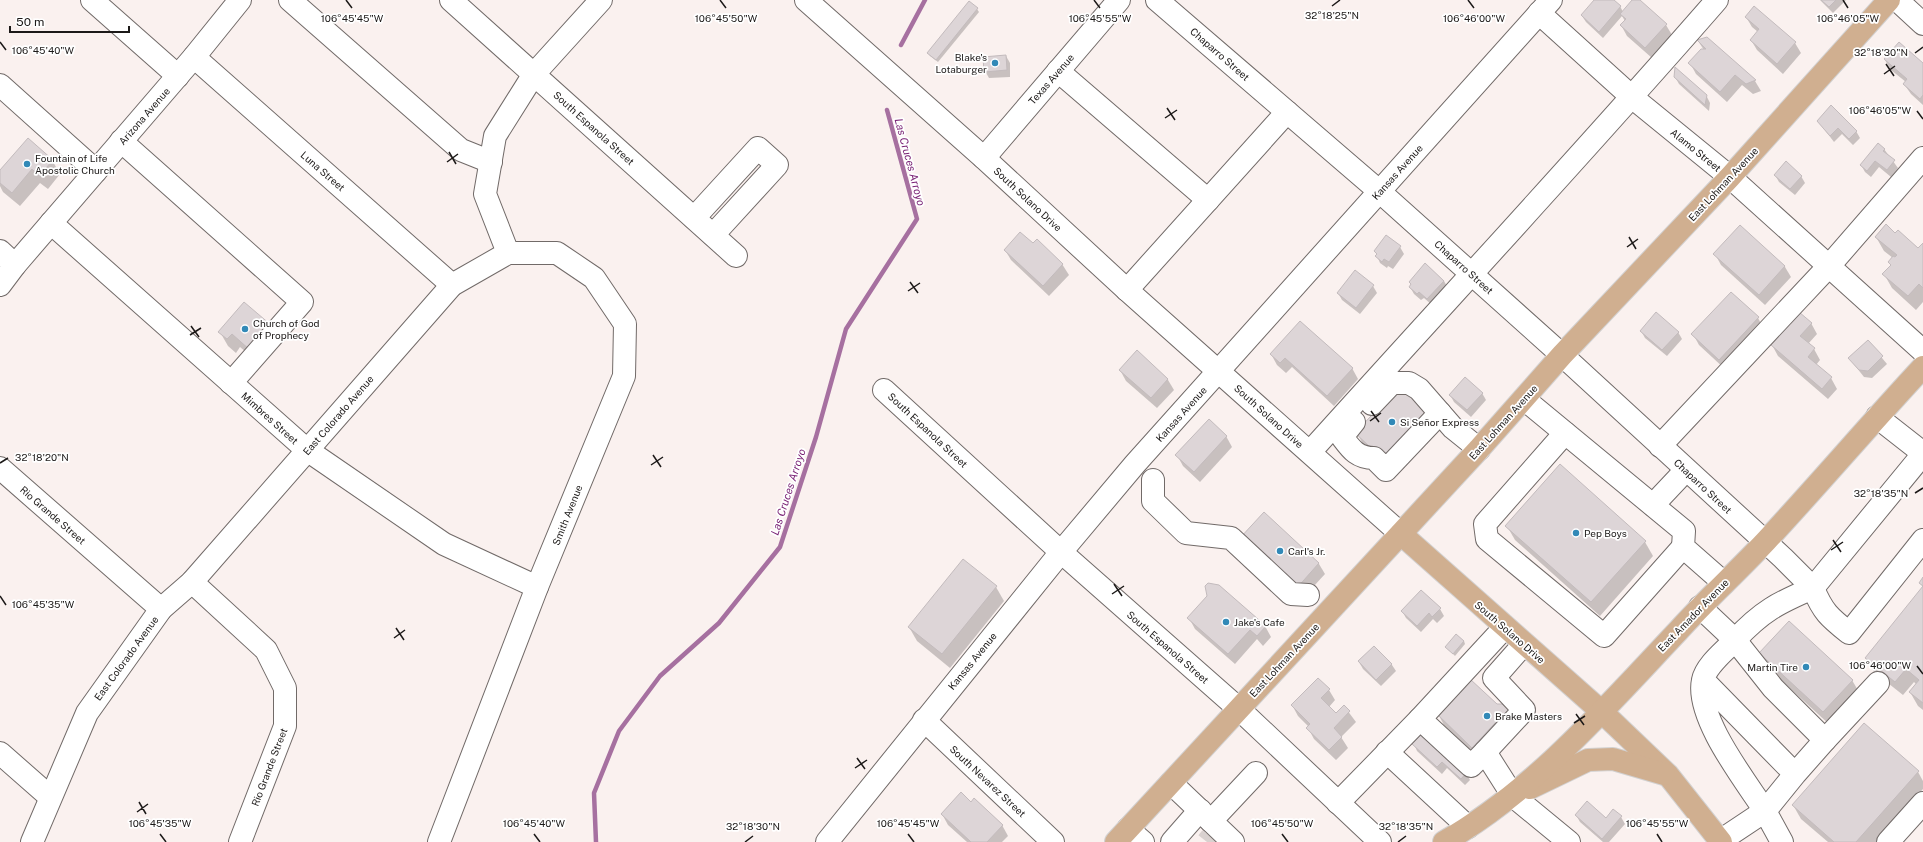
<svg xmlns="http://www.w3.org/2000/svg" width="1923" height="842" viewBox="0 0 1923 842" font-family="'Public Sans',sans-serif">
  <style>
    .shadow { fill: #0003 }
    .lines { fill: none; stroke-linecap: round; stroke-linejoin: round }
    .stream { stroke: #a670a0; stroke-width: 4.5 }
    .building { fill: #ddd5d7; stroke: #c3bbbd }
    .minor-tunnel { stroke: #d9d1cf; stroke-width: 22; stroke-dasharray: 22 11; stroke-linecap: butt }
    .minor-casing { stroke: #716a68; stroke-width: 24 }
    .major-casing { stroke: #d2d1d1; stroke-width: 24 }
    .minor { stroke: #fff; stroke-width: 22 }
    .major { stroke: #d0af90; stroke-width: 22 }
    .ticks { fill: none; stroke: #1c1918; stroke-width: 1.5 }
    .poi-dot { fill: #3189b7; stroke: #fff; stroke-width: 1.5 }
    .labels { text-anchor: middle; stroke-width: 3.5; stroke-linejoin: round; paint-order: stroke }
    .street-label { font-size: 10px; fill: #1c1918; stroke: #fff }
    .poi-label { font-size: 10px; fill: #1c1918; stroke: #fff; text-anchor: start }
    .water-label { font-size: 11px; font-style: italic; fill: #792275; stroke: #fff }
    .ticks-label { font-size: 10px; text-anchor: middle; fill: #1c1918; stroke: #fff; stroke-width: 3.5; stroke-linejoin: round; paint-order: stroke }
  </style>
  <rect width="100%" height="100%" fill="#faf1ef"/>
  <g class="shadow">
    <polygon points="1596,0 1612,0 1620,6 1623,12 1634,0 1639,0 1666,25 1672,35 1652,58 1627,36 1621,25 1625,21 1622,16 1603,38 1586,22 1582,16"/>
    <polygon points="1820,0 1846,0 1833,13"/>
    <polygon points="977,9 979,12 938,62 930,56 928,53"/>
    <polygon points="1746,17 1795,43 1801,53 1783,74 1757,50 1751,40 1758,32 1752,27"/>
    <polygon points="1706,38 1755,81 1761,91 1753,94 1742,85 1727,102 1696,74 1690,63 1704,50 1698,41"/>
    <polygon points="1006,56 1010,63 1010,77 989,78 985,71"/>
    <polygon points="1885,60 1923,64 1923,105 1911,94 1904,84 1906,82 1891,70"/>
    <polygon points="1675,77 1706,95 1710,103 1709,111 1679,84"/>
    <polygon points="1818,121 1856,131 1860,138 1853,145 1842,134 1834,142"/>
    <polygon points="1884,149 1898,168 1891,177 1879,167 1871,177 1865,172 1861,165"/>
    <polygon points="52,160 60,174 48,189 40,183 20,206 3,192 0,186 0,172"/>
    <polygon points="1775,175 1801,176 1805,183 1795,195 1779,182"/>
    <polygon points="1740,226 1785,267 1791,277 1765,305 1721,265 1715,254"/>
    <polygon points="1895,234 1918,249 1923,244 1923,302 1916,310 1892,288 1884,274 1891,266 1889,262 1893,258 1884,251 1876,237"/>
    <polygon points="1033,244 1062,264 1069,275 1049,296 1011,260 1005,250"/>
    <polygon points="1400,247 1404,254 1393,269 1388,266 1387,268 1380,263 1375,251"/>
    <polygon points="1444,281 1448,288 1432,305 1424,298 1421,300 1414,294 1410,287"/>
    <polygon points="1373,286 1377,293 1360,314 1342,300 1338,293"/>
    <polygon points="1731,293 1758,318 1764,329 1726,370 1699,345 1693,334"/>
    <polygon points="244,303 259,363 240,347 236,353 228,346 220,332"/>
    <polygon points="1811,323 1817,334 1808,344 1814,349 1820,360 1816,365 1831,378 1837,389 1828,399 1778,356 1772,345"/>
    <polygon points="1641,331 1678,332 1682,339 1667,356 1645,338"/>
    <polygon points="1868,341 1887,364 1872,378 1864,377 1849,358"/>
    <polygon points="1137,352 1168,380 1174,390 1157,408 1126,381 1120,370"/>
    <polygon points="1271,354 1352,368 1358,379 1334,406 1292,367 1286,373 1277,365"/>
    <polygon points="1401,386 1390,469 1363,444 1357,433"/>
    <polygon points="1482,393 1486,400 1471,417 1454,402 1450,395"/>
    <polygon points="1226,436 1232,447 1200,482 1183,466 1177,455"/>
    <polygon points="1264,513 1319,564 1325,574 1302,599"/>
    <polygon points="1507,526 1645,542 1653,556 1600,616 1515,540"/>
    <polygon points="1923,579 1923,710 1918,706 1910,692 1916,684 1914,682 1903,695 1874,672 1866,658 1923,587 1920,583"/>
    <polygon points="996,587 1004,601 950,668 917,641 909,627"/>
    <polygon points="1440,609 1444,616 1437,623 1433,619 1421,632 1406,618 1402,611"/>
    <polygon points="1189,618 1265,626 1271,637 1263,646 1257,639 1235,664 1195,629"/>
    <polygon points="1464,641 1465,644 1455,656 1446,647"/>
    <polygon points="1374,647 1392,665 1396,671 1381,686 1363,669 1359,662"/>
    <polygon points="1760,653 1852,680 1860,694 1831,726 1768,668"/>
    <polygon points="1318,679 1329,690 1335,700 1329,707 1336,714 1344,706 1356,722 1341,737 1348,748 1336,760 1314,739 1308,728 1309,727 1298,716 1292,705"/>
    <polygon points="1496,705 1501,733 1478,757 1444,725 1438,714"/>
    <polygon points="1414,744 1466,773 1470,780 1465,785 1447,768 1442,774 1417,751"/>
    <polygon points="1918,772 1923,781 1923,789 1877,842 1828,842 1801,819 1793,805"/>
    <polygon points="971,803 1002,825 1008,836 1002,842 967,842 948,825 942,814"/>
    <polygon points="1576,815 1606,819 1621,817 1625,824 1609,842 1603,842 1580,822"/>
  </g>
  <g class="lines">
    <g class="stream">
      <polyline points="901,45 925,0"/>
      <polyline points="596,842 594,793 619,731 660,676 719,623 780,547 816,437 846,329 917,219 887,110"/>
    </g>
  </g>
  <g class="building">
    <polygon points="1594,0 1614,0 1621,6 1599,32 1581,15"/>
    <polygon points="1632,0 1640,0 1667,24 1645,48 1620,25 1626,19 1620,14"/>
    <polygon points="1821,0 1836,0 1829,7"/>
    <polygon points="969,1 978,8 936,60 927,53"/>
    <polygon points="1754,6 1796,42 1777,64 1750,40 1759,29 1745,17"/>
    <polygon points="1707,37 1756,80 1746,84 1735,75 1720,92 1688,63 1701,49 1706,49 1697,40"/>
    <polygon points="1899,42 1923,63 1923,95 1920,99 1903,84 1907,79 1884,59"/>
    <polygon points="1006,55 1007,70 984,72 983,57"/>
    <polygon points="1675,67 1707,95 1705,105 1674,77"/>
    <polygon points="1831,105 1857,131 1849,139 1838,128 1830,136 1817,121"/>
    <polygon points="28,138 53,160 39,176 32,169 12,193 0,183 0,170"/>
    <polygon points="1878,143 1885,149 1883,151 1895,160 1887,170 1875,161 1867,171 1860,165"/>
    <polygon points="1786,161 1802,176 1790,189 1774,175"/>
    <polygon points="1886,224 1895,233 1898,230 1918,248 1923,243 1923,288 1919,284 1908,296 1882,274 1891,265 1888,262 1893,256 1895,257 1897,255 1875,237"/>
    <polygon points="1740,225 1785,266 1759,295 1713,254"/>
    <polygon points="1020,232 1033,243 1037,239 1063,264 1043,286 1004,250"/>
    <polygon points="1386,235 1401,246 1389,262 1384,259 1382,262 1375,256 1377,254 1374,251"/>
    <polygon points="1425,263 1444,281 1427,299 1419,292 1417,294 1409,287 1411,284 1409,282"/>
    <polygon points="1355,270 1374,285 1356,308 1337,293"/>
    <polygon points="1731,292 1759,317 1719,360 1691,334"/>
    <polygon points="244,302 271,325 250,350 232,334 227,339 218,332"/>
    <polygon points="1656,312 1679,332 1662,350 1640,331"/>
    <polygon points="1799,312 1812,323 1800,336 1815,348 1808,357 1832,377 1822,389 1771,345"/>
    <polygon points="1300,321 1353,368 1327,396 1285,358 1280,363 1270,354"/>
    <polygon points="1868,340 1883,356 1868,371 1859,370 1848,358"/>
    <polygon points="1137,350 1168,379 1151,398 1119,370"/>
    <polygon points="1465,377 1483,393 1467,410 1449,395"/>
    <polygon points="1401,384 1429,410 1383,459 1355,433"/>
    <polygon points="1209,419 1227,436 1194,472 1175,455"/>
    <polygon points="1560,464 1646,541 1591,602 1505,526"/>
    <polygon points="1264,512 1319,563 1296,589 1240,538"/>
    <polygon points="963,559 997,586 942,654 908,627"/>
    <polygon points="1923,577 1923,703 1909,692 1919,680 1906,669 1895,682 1865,658 1923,586 1919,583"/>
    <polygon points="1208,583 1219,585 1266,626 1257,636 1250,630 1228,654 1187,618 1207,596 1205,586"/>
    <polygon points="1421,590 1441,608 1432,617 1429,613 1417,626 1401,611"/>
    <polygon points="1789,621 1853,680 1823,712 1759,653"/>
    <polygon points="1456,634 1464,641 1453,654 1445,647"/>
    <polygon points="1374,646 1392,664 1376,680 1358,661"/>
    <polygon points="1318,678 1330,689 1321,698 1336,713 1344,705 1350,711 1334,728 1342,737 1329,750 1306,728 1310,724 1291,705"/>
    <polygon points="1470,679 1497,704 1502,704 1509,710 1509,717 1504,722 1495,723 1472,748 1437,714"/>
    <polygon points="1864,723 1919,771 1856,842 1834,842 1792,805"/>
    <polygon points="1423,732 1467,772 1461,779 1442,762 1437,767 1412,744"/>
    <polygon points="961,792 971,802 974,798 1003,825 987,842 971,842 941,814"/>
    <polygon points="1587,801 1606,818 1613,809 1622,816 1602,839 1575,815"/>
  </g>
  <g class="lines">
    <polyline class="minor-tunnel" points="1207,842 1211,837"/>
    <defs>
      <g id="minor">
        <polyline points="92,0 178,76"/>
        <polyline points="290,0 461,150 491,162"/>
        <polyline points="451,0 736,256"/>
        <polyline points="806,0 984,158 1127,290 1401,534"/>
        <polyline points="1157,0 1379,191 1562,355 1783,558 1813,588 1923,454"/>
        <polyline points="1897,0 1923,24"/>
        <polyline points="1539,13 1633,98 1730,177 1923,351"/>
        <polyline points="194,57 452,285"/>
        <polyline points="1058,71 1208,200"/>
        <polyline points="0,85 96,171"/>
        <polyline points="121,141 302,302 231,383"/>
        <polyline points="984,158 1119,0"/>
        <polyline points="694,218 758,148 777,165 713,235"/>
        <polyline points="51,223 307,450 444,544 537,587"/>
        <polyline points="0,251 15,265"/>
        <polyline points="0,285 15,265 194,57 240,0"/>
        <polyline points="1127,290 1287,112"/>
        <polyline points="884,390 1061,552 1239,709 1380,842"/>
        <polyline points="1524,399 1684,531 1683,547 1724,583"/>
        <polyline points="1372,404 1392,383 1409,383 1419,389 1453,428 1479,449"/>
        <polyline points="1877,417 1923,453"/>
        <path d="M1354 422 1342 437C1351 449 1357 458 1374 458L1386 470 1440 413"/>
        <polyline points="1565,433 1485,524 1487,539 1604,636 1683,547"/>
        <polyline points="1660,446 1829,266 1923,158"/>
        <path d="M1310 452C1445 302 1584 153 1717 0"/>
        <polyline points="0,468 161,609"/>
        <polyline points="1153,480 1153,501 1186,533 1231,538 1291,594 1308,595"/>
        <polyline points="1653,505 1686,470"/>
        <polyline points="192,582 266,650 285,688 285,726 240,842"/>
        <path d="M1700 607 1735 640C1762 611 1778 603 1813 588 1823 612 1829 617 1849 633L1923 540"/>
        <polyline points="1524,644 1494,678 1524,710 1485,752 1513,796 1569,842"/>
        <path d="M1703 680 1795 774 1825 740 1773 688 1735 640C1725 651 1706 665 1703 680 1695 717 1745 780 1765 811L1795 774"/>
        <polyline points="1420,719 1471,766 1485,752"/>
        <polyline points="924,720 1053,842"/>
        <polyline points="1825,740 1878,683"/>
        <polyline points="1387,752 1468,827"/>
        <polyline points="0,753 50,797"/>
        <polyline points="1171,783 1233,842"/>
        <polyline points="1338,803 1420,719 1505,627"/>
        <polyline points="1211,821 1256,773"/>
        <polyline points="1128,829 1143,842"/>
        <polyline points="1720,841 1765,811 1782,842"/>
        <polyline points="32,842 87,713 161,609 192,582 452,285 508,253 485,194 495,136 534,74 601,0"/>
        <polyline points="439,842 537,587 624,376 625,324 594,278 557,253 508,253"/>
        <polyline points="827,842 1061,552 1135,464 1551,0"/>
        <polyline points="1172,842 1200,810"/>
        <polyline points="1888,842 1923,803"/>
      </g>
      <g id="major">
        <polyline points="1401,534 1602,712 1668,775 1721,842"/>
        <polyline points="1530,788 1588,760 1613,759 1664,774"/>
        <polyline points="1116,842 1479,449 1562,355 1730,177 1889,0"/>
        <path d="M1444 842C1535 790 1607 706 1678 631 1706 600 1737 572 1766 541 1819 484 1870 424 1923 367"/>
      </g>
    </defs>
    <use href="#minor" class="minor-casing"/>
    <use href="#major" class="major-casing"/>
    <use href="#minor" class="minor"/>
    <use href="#major" class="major"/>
  </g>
  <path class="ticks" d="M346 0 352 8M720 0 726 8M1094 0 1100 8M1468 0 1474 8M1843 0 1848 8M1332 6 1340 0M0 42 6 50M1915 53 1923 47M1886 64 1894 76M1884 74 1895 66M1167 108 1175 120M1917 111 1923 119M1165 118 1177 110M449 152 456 164M447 162 458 154M1629 237 1636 249M1627 247 1638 239M910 282 918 293M908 291 920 283M191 326 199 337M190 335 201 328M1371 411 1379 422M1370 421 1381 413M653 455 661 467M0 463 8 458M651 465 663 457M1915 493 1923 488M1833 540 1841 552M1831 550 1843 542M1114 584 1122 596M1112 594 1124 586M0 596 6 605M396 628 404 640M394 638 405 630M1917 666 1923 674M1576 714 1584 725M1574 723 1585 716M857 758 865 769M855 768 867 760M139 802 146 814M137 812 148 804M160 834 166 842M534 834 540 842M908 834 914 842M1282 834 1288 842M1657 834 1662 842M745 842 753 836M1398 842 1406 836"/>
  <g class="poi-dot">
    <circle cx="995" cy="63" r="4"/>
    <circle cx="27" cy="164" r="4"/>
    <circle cx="245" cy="329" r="4"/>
    <circle cx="1392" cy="422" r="4"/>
    <circle cx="1576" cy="533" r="4"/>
    <circle cx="1280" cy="551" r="4"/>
    <circle cx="1226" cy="622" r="4"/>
    <circle cx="1806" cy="667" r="4"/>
    <circle cx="1487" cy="716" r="4"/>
  </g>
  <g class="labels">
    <g class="street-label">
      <text transform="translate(1220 54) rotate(41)" y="4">Chaparro Street</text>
      <text transform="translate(1051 79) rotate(-49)" y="4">Texas Avenue</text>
      <text transform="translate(144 116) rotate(-49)" y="4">Arizona Avenue</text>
      <text transform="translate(594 128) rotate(42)" y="4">South Espanola Street</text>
      <text transform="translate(1696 150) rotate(39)" y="4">Alamo Street</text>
      <text transform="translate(323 171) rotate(41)" y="4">Luna Street</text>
      <text transform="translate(1397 172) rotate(-48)" y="4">Kansas Avenue</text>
      <text transform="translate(1723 184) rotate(-47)" y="4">East Lohman Avenue</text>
      <text transform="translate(1028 199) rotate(43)" y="4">South Solano Drive</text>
      <text transform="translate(1464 267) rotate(42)" y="4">Chaparro Street</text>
      <text transform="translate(1181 414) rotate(-48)" y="4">Kansas Avenue</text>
      <text transform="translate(338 415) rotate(-49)" y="4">East Colorado Avenue</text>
      <text transform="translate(1269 416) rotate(42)" y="4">South Solano Drive</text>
      <text transform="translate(270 418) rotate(42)" y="4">Mimbres Street</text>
      <text transform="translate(1503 422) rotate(-48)" y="4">East Lohman Avenue</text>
      <text transform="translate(928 430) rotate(43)" y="4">South Espanola Street</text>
      <text transform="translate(1703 486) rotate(43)" y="4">Chaparro Street</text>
      <text transform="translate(53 515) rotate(41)" y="4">Rio Grande Street</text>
      <text transform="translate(567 515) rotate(-68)" y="4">Smith Avenue</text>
      <text transform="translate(1693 615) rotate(-46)" y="4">East Amador Avenue</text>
      <text transform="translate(1510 632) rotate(41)" y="4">South Solano Drive</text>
      <text transform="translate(1168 647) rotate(41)" y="4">South Espanola Street</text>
      <text transform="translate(126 658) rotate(-54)" y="4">East Colorado Avenue</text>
      <text transform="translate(1284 660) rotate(-47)" y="4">East Lohman Avenue</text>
      <text transform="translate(972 661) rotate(-51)" y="4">Kansas Avenue</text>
      <text transform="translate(269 767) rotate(-69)" y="4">Rio Grande Street</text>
      <text transform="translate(988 781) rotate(43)" y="4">South Nevarez Street</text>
    </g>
    <g class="poi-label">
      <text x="987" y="61" text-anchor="end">Blake's<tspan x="987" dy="12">Lotaburger</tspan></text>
      <text x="35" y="162">Fountain of Life<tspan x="35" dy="12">Apostolic Church</tspan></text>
      <text x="253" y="327">Church of God<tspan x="253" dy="12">of Prophecy</tspan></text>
      <text x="1400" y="426">Si Señor Express</text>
      <text x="1584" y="537">Pep Boys</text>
      <text x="1288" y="555">Carl's Jr.</text>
      <text x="1234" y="626">Jake's Cafe</text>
      <text x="1798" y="671" text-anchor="end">Martin Tire</text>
      <text x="1495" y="720">Brake Masters</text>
    </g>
    <g class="water-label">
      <text transform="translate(910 162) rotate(75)" y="4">Las Cruces Arroyo</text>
      <text transform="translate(788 492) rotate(-72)" y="4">Las Cruces Arroyo</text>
    </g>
  </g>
  <g class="ticks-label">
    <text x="1332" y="19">32°18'25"N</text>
    <text x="1848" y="22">106°46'05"W</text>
    <text x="1474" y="22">106°46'00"W</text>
    <text x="352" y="22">106°45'45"W</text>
    <text x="726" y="22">106°45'50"W</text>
    <text x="1100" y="22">106°45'55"W</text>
    <text x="43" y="54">106°45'40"W</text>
    <text x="1881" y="56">32°18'30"N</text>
    <text x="1880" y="114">106°46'05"W</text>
    <text x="42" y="461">32°18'20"N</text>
    <text x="1881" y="497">32°18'35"N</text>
    <text x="43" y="608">106°45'35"W</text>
    <text x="1880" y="669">106°46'00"W</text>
    <text x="160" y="827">106°45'35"W</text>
    <text x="534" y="827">106°45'40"W</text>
    <text x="908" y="827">106°45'45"W</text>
    <text x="1282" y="827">106°45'50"W</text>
    <text x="1657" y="827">106°45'55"W</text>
    <text x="753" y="830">32°18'30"N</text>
    <text x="1406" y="830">32°18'35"N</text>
  </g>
  <path d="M10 26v6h119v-6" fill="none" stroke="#1c1918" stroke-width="2"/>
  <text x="16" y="26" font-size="12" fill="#1c1918" stroke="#ffffff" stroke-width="3" paint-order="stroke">50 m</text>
</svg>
